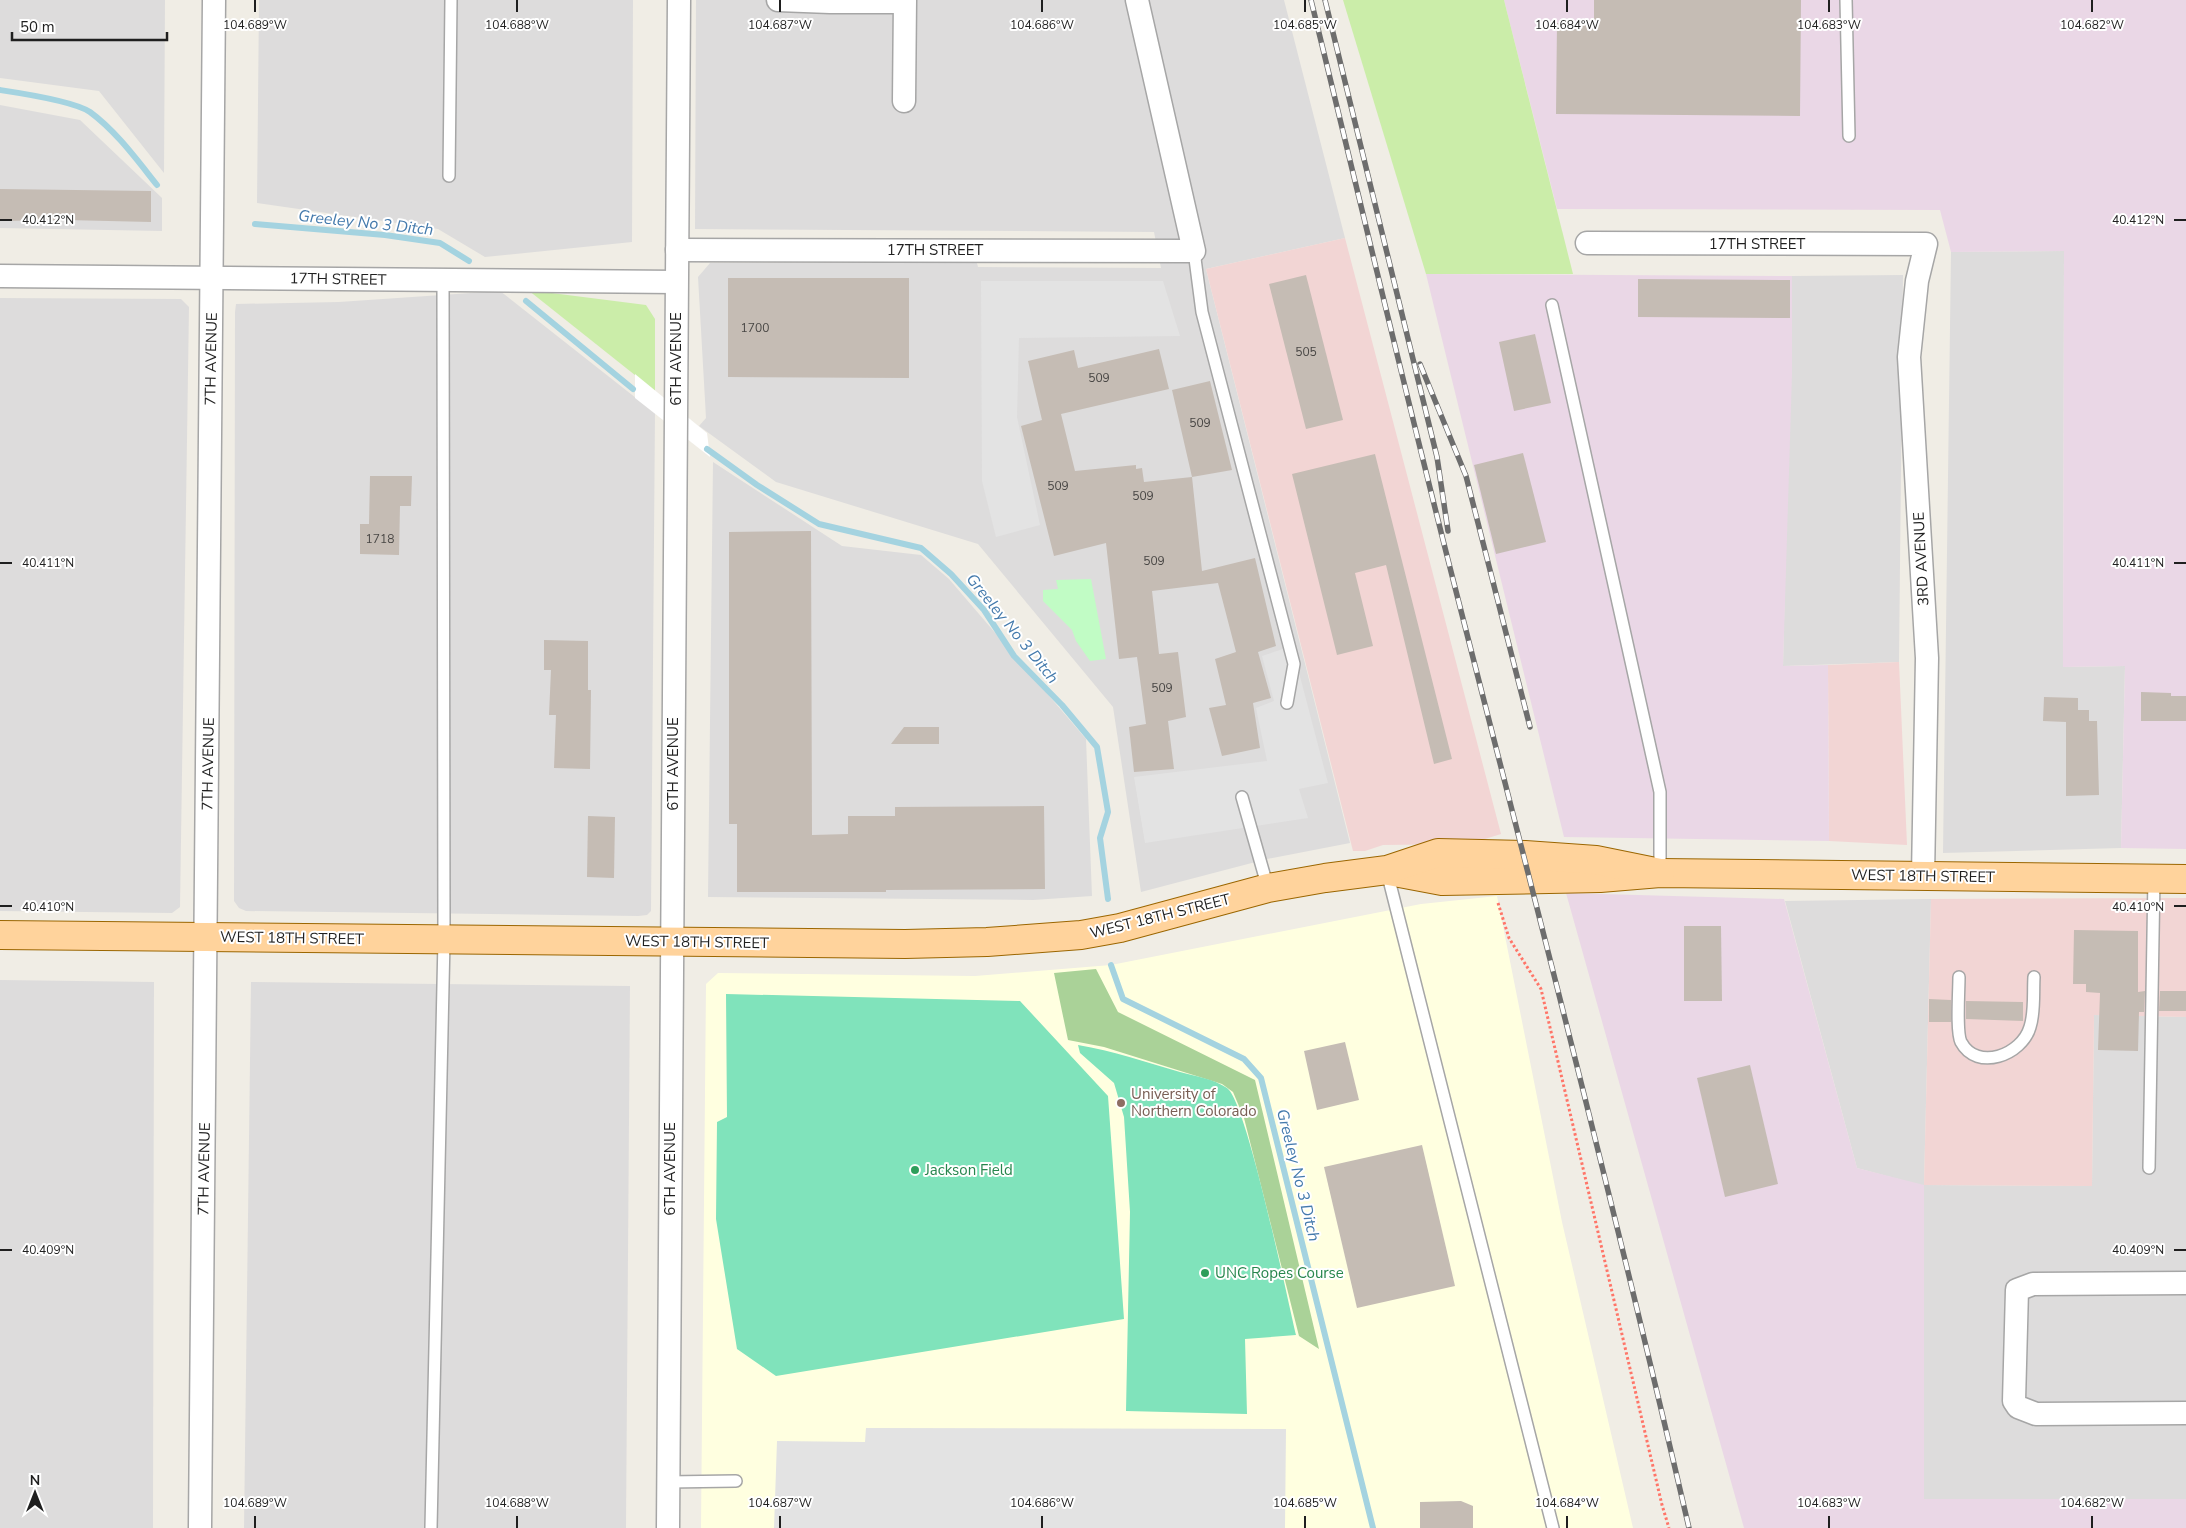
<svg xmlns="http://www.w3.org/2000/svg" width="2186" height="1528" viewBox="0 0 2186 1528" font-family="'Nunito Sans',sans-serif">
  <style>
    .residential { fill: #dddcdc }
    .commercial { fill: #f2d5d4 }
    .industrial { fill: #ead7e6 }
    .education { fill: #ffffe0 }
    .grass { fill: #cbeda9 }
    .forest { fill: #aad298 }
    .park { fill: #c1fcc5 }
    .pitch { fill: #80e3bb }
    .parking { fill: #e3e3e3 }
    .pier { fill: #fff }
    .lines { fill: none; stroke-linecap: round; stroke-linejoin: round }
    .stream { stroke: #a4d3e0; stroke-width: 6 }
    .building { fill: #c5bcb4 }
    .service-casing { stroke: #a6a6a6; stroke-width: 14 }
    .minor-casing { stroke: #a6a6a6; stroke-width: 25 }
    .primary-casing { stroke: #9b6600; stroke-width: 30 }
    .path { stroke: #ff7568; stroke-width: 3; stroke-dasharray: 2.5 2.5; stroke-linecap: butt }
    .service { stroke: #fff; stroke-width: 11 }
    .minor { stroke: #fff; stroke-width: 22 }
    .primary { stroke: #ffd39c; stroke-width: 28 }
    .rail-casing { stroke: #6d6d6d; stroke-width: 5.5 }
    .rail { stroke: #fff; stroke-width: 4; stroke-dasharray: 11; stroke-linecap: butt }
    .ticks { fill: none; stroke: #1f1f1f; stroke-width: 2 }
    .education-dot { fill: #8d6e63; stroke: #fff; stroke-width: 2 }
    .leisure-dot { fill: #2e9e5b; stroke: #fff; stroke-width: 2 }
    .labels { text-anchor: middle; stroke-width: 4; stroke-linejoin: round; paint-order: stroke }
    .number-label { font-size: 12px; fill: #484644 }
    .street-label { font-size: 15px; fill: #1f1f1f; stroke: #fff }
    .education-label { font-size: 15px; fill: #785e54; stroke: #fff; text-anchor: start }
    .leisure-label { font-size: 15px; fill: #27864d; stroke: #fff; text-anchor: start }
    .water-label { font-size: 16px; font-style: italic; fill: #447aac; stroke: #fff }
    .ticks-label { font-size: 12px; text-anchor: middle; fill: #1f1f1f; stroke: #fff; stroke-width: 4; stroke-linejoin: round; paint-order: stroke }
  </style>
  <rect width="100%" height="100%" fill="#f0ede5"/>
  <g class="residential">
    <polygon points="0,0 165,0 164,173 99,91 0,78"/>
    <polygon points="259,0 633,0 632,242 485,257 438,229 257,203"/>
    <polygon points="696,0 1284,0 1345,238 1206,269 1350,843 1267,859 1141,892 1113,707 978,544 776,482 699,426 706,418 698,277 710,263 977,263 978,267 1161,268 1154,232 695,229"/>
    <polygon points="0,105 80,120 162,198 162,231 0,228"/>
    <polygon points="2064,251 2063,667 2125,666 2121,848 1943,853 1951,252"/>
    <polygon points="1903,275 1899,662 1783,666 1792,276"/>
    <polygon points="500,291 655,413 651,911 647,915 638,916 246,911 239,908 234,901 235,312 236,304 339,302"/>
    <polygon points="0,298 181,299 189,307 180,907 172,913 0,911"/>
    <polygon points="713,462 842,546 921,555 949,579 1086,739 1092,896 1033,900 708,897"/>
    <polygon points="1931,899 1924,1185 2092,1186 2094,1015 2186,1017 2186,1499 1924,1499 1924,1186 1857,1168 1785,901"/>
    <polygon points="0,980 154,982 153,1528 0,1528"/>
    <polygon points="251,982 630,986 626,1528 244,1528"/>
  </g>
  <g class="commercial">
    <polygon points="1345,238 1501,834 1469,844 1383,845 1365,851 1353,851 1206,269"/>
    <polygon points="1899,662 1907,845 1829,841 1828,665"/>
    <polygon points="2186,898 2186,1017 2094,1015 2092,1186 1924,1185 1931,899"/>
  </g>
  <g class="industrial">
    <polygon points="1504,0 2186,0 2186,849 2121,848 2125,666 2063,667 2064,251 1951,252 1940,210 1557,209"/>
    <polygon points="1426,274 1792,276 1792,374 1783,666 1828,665 1829,841 1564,837"/>
    <polygon points="1566,893 1784,899 1857,1168 1924,1185 1924,1499 2186,1499 2186,1528 1744,1528"/>
  </g>
  <polygon class="education" points="1497,896 1562,1222 1633,1528 701,1528 706,984 718,973 975,976 1111,965 1421,904"/>
  <g class="grass">
    <polygon points="1343,0 1504,0 1573,274 1426,274"/>
    <polygon points="528,290 646,305 655,319 655,391"/>
  </g>
  <polygon class="forest" points="1096,969 1118,1012 1255,1080 1319,1349 1299,1336 1244,1118 1233,1092 1222,1084 1104,1047 1068,1040 1054,973"/>
  <polygon class="park" points="1091,579 1106,659 1090,661 1076,641 1072,630 1043,601 1043,590 1058,589 1056,580"/>
  <g class="pitch">
    <polygon points="726,994 1020,1001 1108,1096 1124,1319 776,1376 737,1349 716,1219 717,1122 727,1117"/>
    <path d="M1078 1045C1113 1051 1146 1062 1180 1072 1195 1076 1214 1079 1227 1088 1247 1102 1287 1298 1296 1335L1245 1339 1247 1414 1126 1411 1130 1212 1124 1117 1114 1083 1080 1053Z"/>
  </g>
  <g class="parking">
    <polygon points="981,281 1163,281 1180,336 1019,338 1017,417 1040,525 996,537 982,481"/>
    <polygon points="1292,646 1328,783 1299,789 1308,818 1145,843 1134,777 1267,761 1256,708 1274,701 1262,656"/>
    <polygon points="866,1428 1286,1429 1285,1528 774,1528 777,1441 865,1442"/>
  </g>
  <polygon class="pier" points="635,374 707,433 710,457 635,398"/>
  <g class="lines">
    <g class="stream">
      <path d="M0 90C20 93 74 101 90 112 116 131 137 160 157 185"/>
      <polyline points="255,224 385,235 440,243 469,261"/>
      <polyline points="526,301 633,389"/>
      <polyline points="707,449 757,485 819,524 921,548 951,574 984,610 1014,656 1062,705 1097,747 1108,812 1100,838 1108,899"/>
      <polyline points="1111,965 1123,999 1244,1059 1261,1078 1373,1528"/>
    </g>
  </g>
  <g class="building">
    <polygon points="1594,0 1801,0 1800,116 1556,114 1557,23 1594,23"/>
    <polygon points="0,189 151,191 151,222 66,220 0,221"/>
    <polygon points="1306,275 1343,420 1306,429 1269,284"/>
    <polygon points="728,278 909,278 909,378 728,377"/>
    <polygon points="1638,279 1790,280 1790,318 1638,317"/>
    <polygon points="1535,334 1551,403 1514,411 1499,342"/>
    <polygon points="1159,349 1169,389 1061,414 1075,471 1136,465 1136,469 1142,468 1144,482 1192,477 1172,390 1210,381 1232,470 1192,477 1202,571 1255,558 1276,646 1258,652 1271,698 1253,703 1260,748 1222,756 1209,708 1226,705 1215,659 1236,652 1218,583 1152,591 1159,654 1178,652 1186,717 1168,721 1174,769 1134,772 1129,727 1146,724 1137,657 1119,659 1106,543 1054,556 1021,426 1042,420 1028,361 1074,350 1078,368"/>
    <polygon points="1523,453 1546,542 1496,554 1474,465"/>
    <polygon points="1375,454 1452,759 1434,764 1386,565 1355,573 1373,646 1337,655 1292,474"/>
    <polygon points="370,476 412,476 411,506 400,506 399,555 360,554 360,524 369,524"/>
    <polygon points="811,531 812,835 848,834 848,816 895,816 895,807 1044,806 1045,889 886,890 886,892 737,892 737,824 729,824 729,532"/>
    <polygon points="544,640 588,641 588,690 591,690 590,769 554,768 556,715 549,715 551,670 544,670"/>
    <polygon points="2141,692 2171,693 2171,696 2186,696 2186,721 2141,721"/>
    <polygon points="2044,697 2078,698 2078,710 2089,710 2089,721 2097,721 2099,795 2066,796 2066,722 2043,721"/>
    <polygon points="904,727 939,727 939,744 891,744"/>
    <polygon points="588,816 615,817 614,878 587,877"/>
    <polygon points="1684,926 1721,926 1722,1001 1684,1001"/>
    <polygon points="2074,930 2138,931 2138,992 2145,991 2144,1012 2139,1012 2138,1051 2098,1050 2100,993 2086,992 2086,984 2073,984"/>
    <polygon points="2160,991 2186,991 2186,1011 2159,1011"/>
    <polygon points="1929,999 1951,1000 1951,1022 1929,1022"/>
    <polygon points="1966,1001 2023,1002 2023,1021 1966,1019"/>
    <polygon points="1345,1042 1359,1100 1317,1110 1304,1051"/>
    <polygon points="1750,1065 1778,1184 1725,1197 1697,1078"/>
    <polygon points="1422,1145 1455,1286 1357,1308 1324,1167"/>
    <polygon points="1461,1501 1473,1506 1473,1528 1420,1528 1420,1502"/>
  </g>
  <g class="lines">
    <defs>
      <g id="service">
        <polyline points="1846,0 1849,136"/>
        <polyline points="449,176 451,0"/>
        <polyline points="1194,251 1202,312 1294,664 1287,703"/>
        <polyline points="1552,305 1660,792 1660,873"/>
        <polyline points="1242,797 1268,888"/>
        <polyline points="1387,872 1553,1528"/>
        <path d="M1959 977C1959 991 1956 1032 1961 1042 1977 1072 2022 1055 2030 1027 2035 1012 2033 993 2034 977"/>
        <polyline points="2149,1168 2154,878"/>
        <polyline points="668,1482 736,1481"/>
        <polyline points="431,1528 444,940 443,281"/>
      </g>
      <g id="minor">
        <polyline points="778,0 830,2 904,2"/>
        <polyline points="904,101 905,0"/>
        <polyline points="1587,243 1926,244 1917,281 1909,357 1927,658 1923,876"/>
        <polyline points="677,250 1194,251 1137,0"/>
        <polyline points="0,276 676,282"/>
        <polyline points="2186,1283 2033,1284 2017,1290 2014,1401 2018,1407 2036,1414 2186,1413"/>
        <polyline points="200,1528 214,0"/>
        <polyline points="668,1528 679,0"/>
      </g>
      <g id="primary">
        <polyline points="1389,871 1442,881 1600,878 1660,873 2186,879"/>
        <polyline points="0,935 905,944 987,942 1081,935 1120,928 1268,888 1325,878 1387,870 1438,853 1525,855 1596,860 1660,873"/>
      </g>
    </defs>
    <use href="#service" class="service-casing"/>
    <use href="#minor" class="minor-casing"/>
    <use href="#primary" class="primary-casing"/>
    <polyline class="path" points="1498,903 1509,938 1541,989 1662,1505 1669,1528"/>
    <use href="#service" class="service"/>
    <use href="#minor" class="minor"/>
    <use href="#primary" class="primary"/>
    <defs>
      <g id="rail">
        <path d="M1311 0C1360 200 1407 400 1458 599 1537 908 1617 1217 1689 1528"/>
        <polyline points="1325,0 1437,457 1448,531"/>
        <polyline points="1420,364 1466,476 1530,727"/>
      </g>
    </defs>
    <use href="#rail" class="rail-casing"/>
    <use href="#rail" class="rail"/>
  </g>
  <path class="ticks" d="M255 0V12M517 0V12M780 0V12M1042 0V12M1305 0V12M1567 0V12M1829 0V12M2092 0V12M0 220H12M2174 220H2186M0 563H12M2174 563H2186M0 906H12M2174 906H2186M0 1250H12M2174 1250H2186M255 1516V1528M517 1516V1528M780 1516V1528M1042 1516V1528M1305 1516V1528M1567 1516V1528M1829 1516V1528M2092 1516V1528"/>
  <circle class="education-dot" cx="1121" cy="1103" r="5"/>
  <g class="leisure-dot">
    <circle cx="915" cy="1170" r="5"/>
    <circle cx="1205" cy="1273" r="5"/>
  </g>
  <g class="labels">
    <g class="number-label">
      <text x="755" y="332">1700</text>
      <text x="1306" y="356">505</text>
      <text x="1099" y="382">509</text>
      <text x="1200" y="427">509</text>
      <text x="1058" y="490">509</text>
      <text x="1143" y="500">509</text>
      <text x="380" y="543">1718</text>
      <text x="1154" y="565">509</text>
      <text x="1162" y="692">509</text>
    </g>
    <g class="street-label">
      <text x="1757" y="249">17TH STREET</text>
      <text x="935" y="255">17TH STREET</text>
      <text transform="translate(338 279) rotate(1)" y="5">17TH STREET</text>
      <text transform="translate(211 359) rotate(-89)" y="5">7TH AVENUE</text>
      <text transform="translate(676 359) rotate(-90)" y="5">6TH AVENUE</text>
      <text transform="translate(1921 559) rotate(-93)" y="5">3RD AVENUE</text>
      <text transform="translate(208 764) rotate(-89)" y="5">7TH AVENUE</text>
      <text transform="translate(673 764) rotate(-90)" y="5">6TH AVENUE</text>
      <text transform="translate(1923 876) rotate(1)" y="5">WEST 18TH STREET</text>
      <text transform="translate(1160 916) rotate(-14)" y="5">WEST 18TH STREET</text>
      <text transform="translate(292 938) rotate(1)" y="5">WEST 18TH STREET</text>
      <text transform="translate(697 942) rotate(1)" y="5">WEST 18TH STREET</text>
      <text transform="translate(204 1169) rotate(-89)" y="5">7TH AVENUE</text>
      <text transform="translate(670 1169) rotate(-90)" y="5">6TH AVENUE</text>
    </g>
    <g class="education-label">
      <text x="1131" y="1099">University of<tspan x="1131" dy="17">Northern Colorado</tspan></text>
    </g>
    <g class="leisure-label">
      <text x="925" y="1175">Jackson Field</text>
      <text x="1215" y="1278">UNC Ropes Course</text>
    </g>
    <g class="water-label">
      <text transform="translate(366 222) rotate(6)" y="6">Greeley No 3 Ditch</text>
      <text transform="translate(1013 628) rotate(51)" y="6">Greeley No 3 Ditch</text>
      <text transform="translate(1299 1175) rotate(76)" y="6">Greeley No 3 Ditch</text>
    </g>
  </g>
  <g class="ticks-label">
    <text x="255" y="29">104.689°W</text>
    <text x="517" y="29">104.688°W</text>
    <text x="780" y="29">104.687°W</text>
    <text x="1042" y="29">104.686°W</text>
    <text x="1305" y="29">104.685°W</text>
    <text x="1567" y="29">104.684°W</text>
    <text x="1829" y="29">104.683°W</text>
    <text x="2092" y="29">104.682°W</text>
    <text x="48" y="224">40.412°N</text>
    <text x="2138" y="224">40.412°N</text>
    <text x="48" y="567">40.411°N</text>
    <text x="2138" y="567">40.411°N</text>
    <text x="48" y="911">40.410°N</text>
    <text x="2138" y="911">40.410°N</text>
    <text x="48" y="1254">40.409°N</text>
    <text x="2138" y="1254">40.409°N</text>
    <text x="255" y="1507">104.689°W</text>
    <text x="517" y="1507">104.688°W</text>
    <text x="780" y="1507">104.687°W</text>
    <text x="1042" y="1507">104.686°W</text>
    <text x="1305" y="1507">104.685°W</text>
    <text x="1567" y="1507">104.684°W</text>
    <text x="1829" y="1507">104.683°W</text>
    <text x="2092" y="1507">104.682°W</text>
  </g>
  <g transform="translate(35 1493)" stroke="#ffffff" stroke-width="4" paint-order="stroke">
  <path d="M0-4L9 19L0 12L-9 19Z" fill="#1f1f1f"/>
  <text y="-8" font-size="14" font-weight="bold" text-anchor="middle" fill="#1f1f1f">N</text>
  </g>
  <path d="M12 32v8h155v-8" fill="none" stroke="#1f1f1f" stroke-width="2.5"/>
  <text x="20" y="32" font-size="15" fill="#1f1f1f" stroke="#ffffff" stroke-width="4" paint-order="stroke">50 m</text>
</svg>
